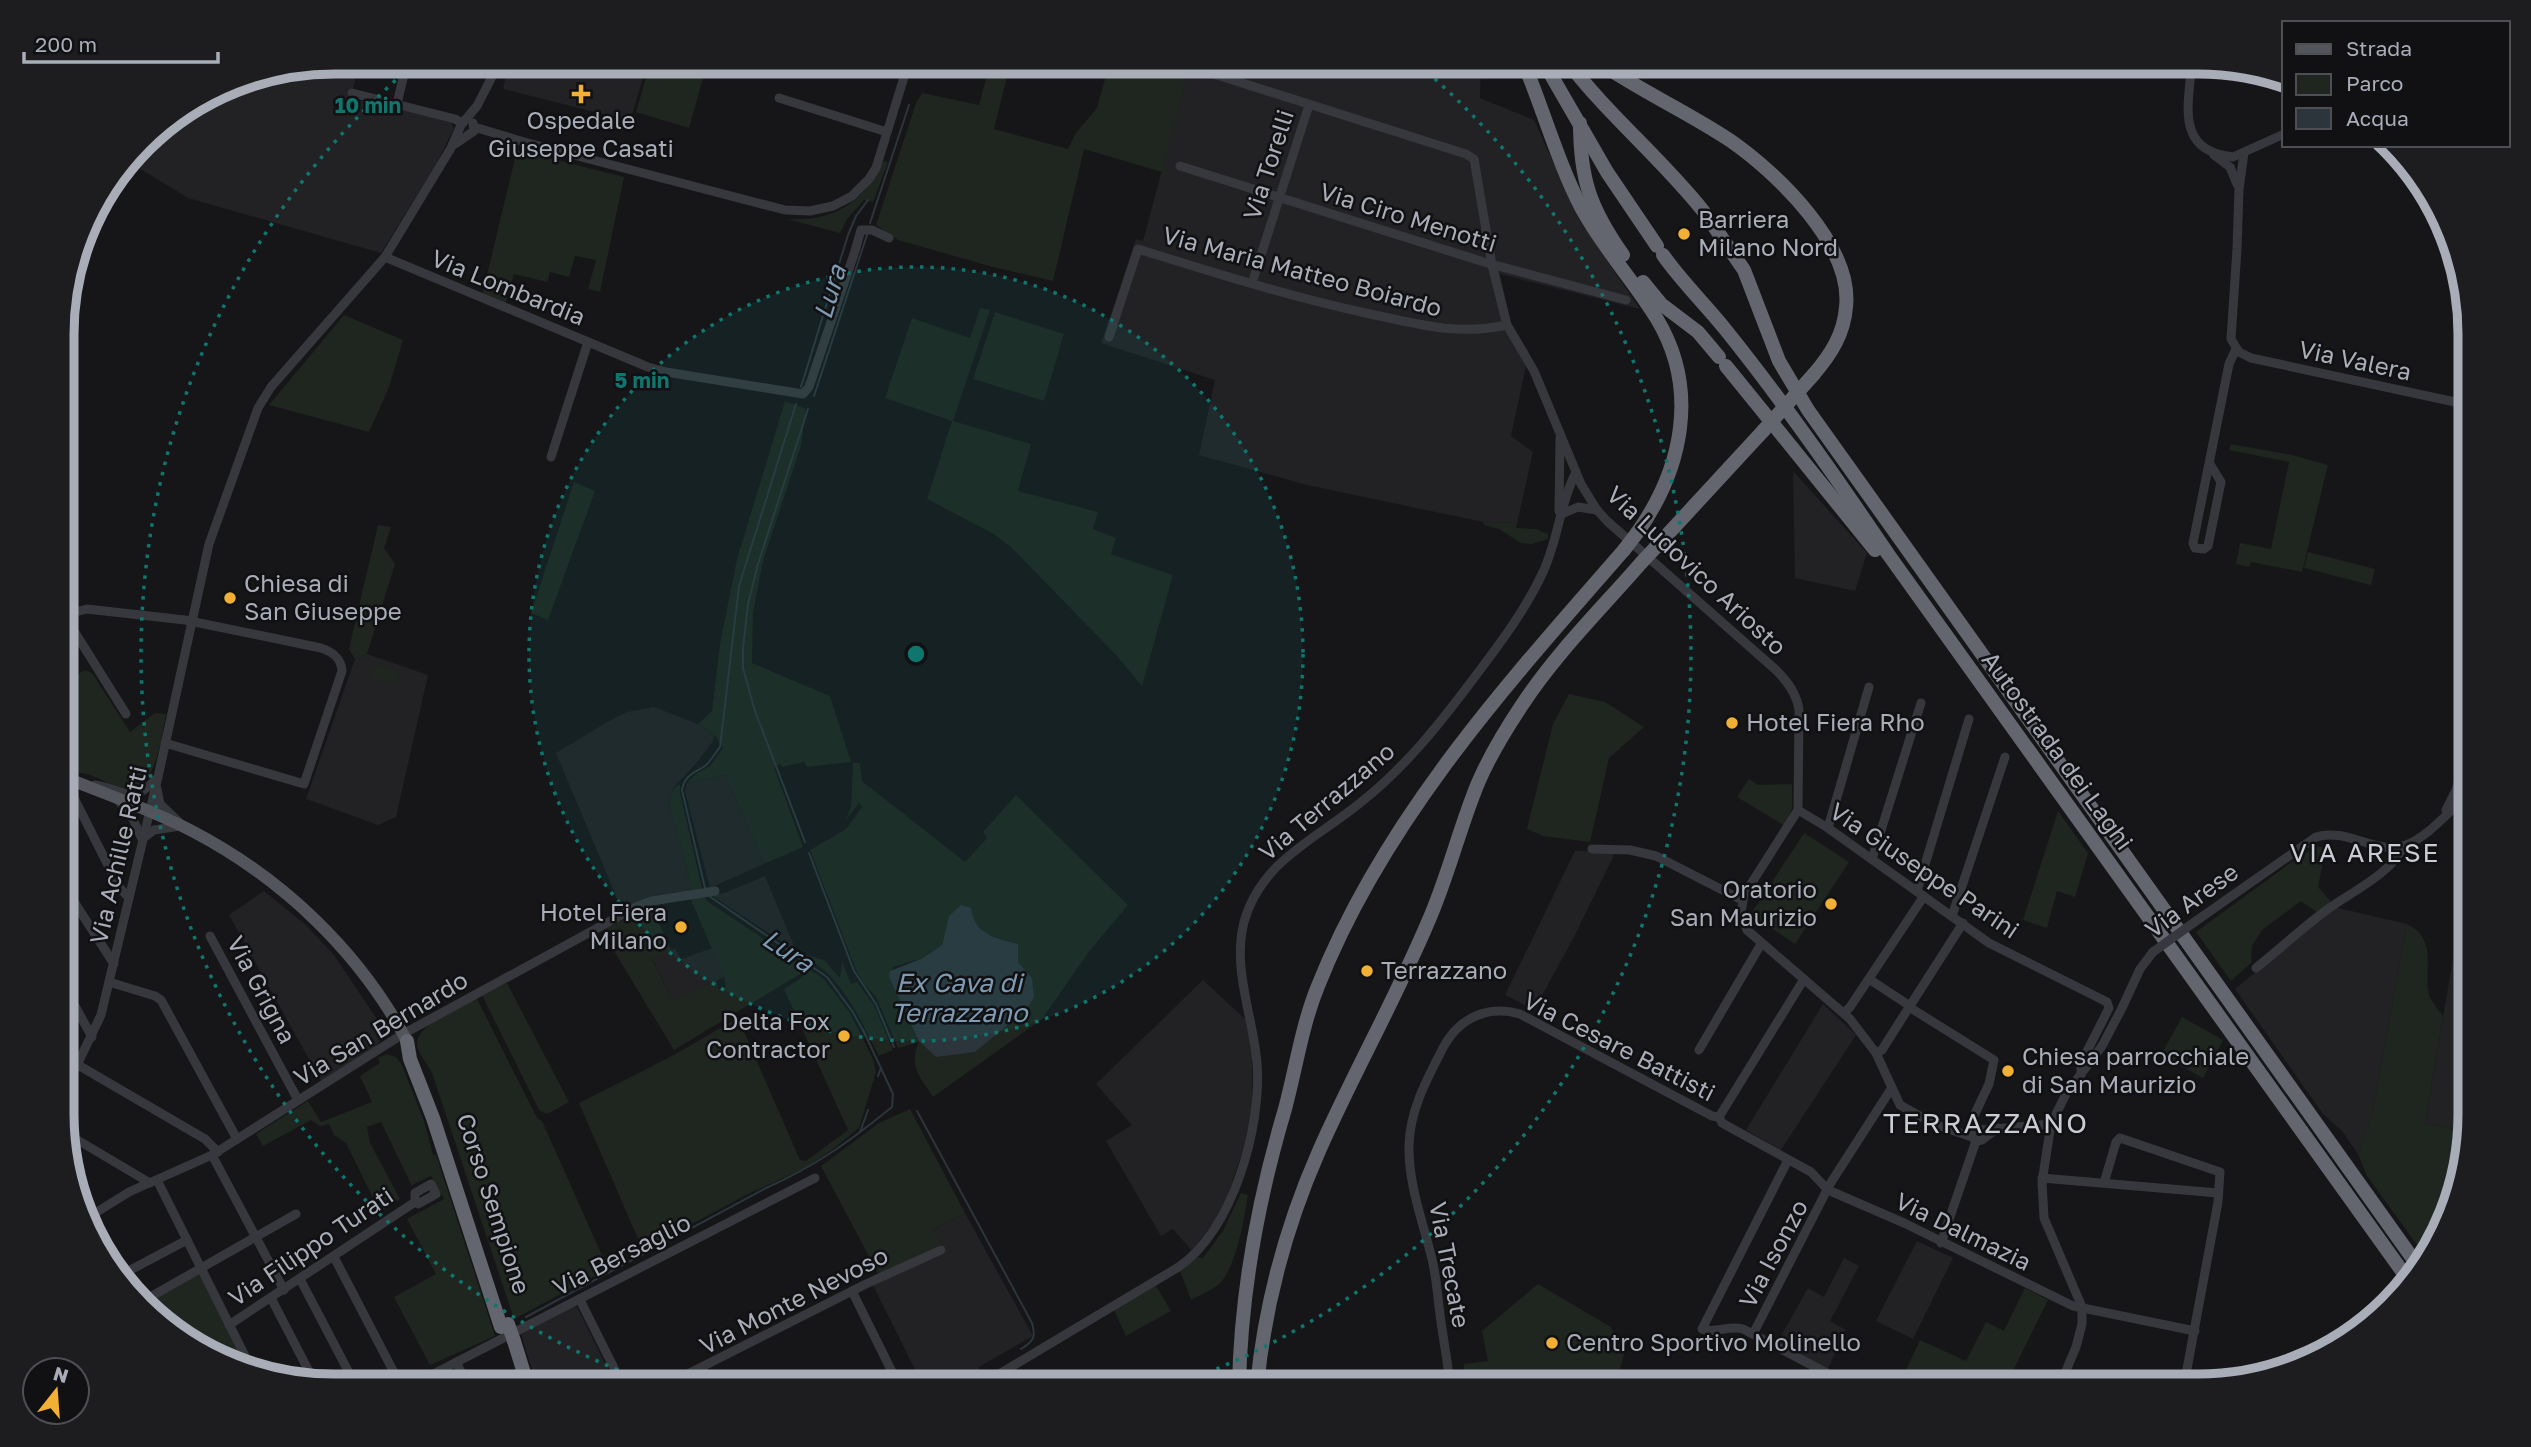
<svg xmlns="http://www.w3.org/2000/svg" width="2531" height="1447" viewBox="0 0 2531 1447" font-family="'Golos Text',sans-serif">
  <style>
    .built { fill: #222225 }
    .green { fill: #1e261f; fill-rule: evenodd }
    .water { fill: #2c353c }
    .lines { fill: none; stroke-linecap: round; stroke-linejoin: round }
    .stream { stroke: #2c353c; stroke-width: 2 }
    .minor { stroke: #37383d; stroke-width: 9 }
    .major { stroke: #53555c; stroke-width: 12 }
    .highway { stroke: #63666e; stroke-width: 14 }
    .minor-bridge { stroke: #37383d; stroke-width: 9 }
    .highway-bridge { stroke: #63666e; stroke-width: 14 }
    .ring { fill: none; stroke: #0f766e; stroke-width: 3.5; stroke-dasharray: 3.5 7 }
    .poi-dot { fill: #f2b134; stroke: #111113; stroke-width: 2.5 }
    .labels { text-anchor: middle; stroke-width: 5; stroke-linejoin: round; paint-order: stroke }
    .poi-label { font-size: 24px; fill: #a8adb8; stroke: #111113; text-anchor: start }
    .street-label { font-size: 24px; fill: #a8adb8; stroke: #111113 }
    .water-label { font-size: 26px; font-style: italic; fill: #7f9bb3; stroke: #111113 }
    .neighbourhood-label { font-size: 26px; letter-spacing: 2px; fill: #c9ccd4; stroke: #111113 }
    .quarter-label { font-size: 28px; letter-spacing: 2px; fill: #c9ccd4; stroke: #111113 }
    .rim { fill: none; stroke: #a8adb8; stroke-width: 9 }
    .centre { fill: #0f766e; stroke: #111113; stroke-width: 3.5 }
    .ring-label { font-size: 21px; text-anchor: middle; font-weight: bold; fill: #0f766e; stroke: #111113; stroke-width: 5; stroke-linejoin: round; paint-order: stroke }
  </style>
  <rect width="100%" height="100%" fill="#161618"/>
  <g class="built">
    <polygon points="334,61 359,61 351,98 450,121 454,128 437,163 381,253 188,198 129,162 154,129 230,82"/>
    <polygon points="509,61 648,61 630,121 503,89"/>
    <polygon points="1191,61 1481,61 1480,98 1534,120 1580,221 1640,309 1500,274 1511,323 1529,352 1511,436 1533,452 1517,523 1483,522 1307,485 1199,455 1215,380 1101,343 1136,239 1143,241"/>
    <polygon points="1793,471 1867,553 1855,591 1795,578"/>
    <polygon points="367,654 428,675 396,817 378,825 306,799 355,659"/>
    <polygon points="654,707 698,724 714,734 713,741 698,761 674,787 669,802 692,891 658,895 622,910 556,753 609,721 627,712"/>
    <polygon points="725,775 764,864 710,888 685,791 687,783"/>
    <polygon points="1575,851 1616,851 1573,939 1534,1010 1505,995"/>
    <polygon points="765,876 796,951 711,895 724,893"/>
    <polygon points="264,891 306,925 334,955 383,1028 382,1039 375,1047 321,1081 229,915"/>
    <polygon points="2334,907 2407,924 2373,1109 2358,1154 2342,1131 2323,1114 2235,989"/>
    <polygon points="2457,935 2469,937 2469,1133 2425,1123"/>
    <polygon points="675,948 681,959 712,948 724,977 673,1001 652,958"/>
    <polygon points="1203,980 1246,1020 1252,1053 1252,1112 1243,1151 1226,1199 1215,1220 1192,1251 1173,1229 1161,1236 1106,1141 1132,1125 1096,1084"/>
    <polygon points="1823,1004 1856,1035 1781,1150 1746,1130"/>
    <polygon points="965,1213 1033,1336 979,1367 979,1380 967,1386 923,1386 873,1285 945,1250 933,1229"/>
    <polygon points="1917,1241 1953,1258 1913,1339 1876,1321"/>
    <polygon points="1844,1258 1859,1266 1830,1321 1846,1330 1824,1377 1773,1350 1808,1288 1824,1297"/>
    <polygon points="572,1306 577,1307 613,1380 601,1386 537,1386 521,1334"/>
  </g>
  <g class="green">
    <polygon points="651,61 708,61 689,128 636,112"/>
    <polygon points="991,61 1011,61 994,129 1068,149 1076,133 1097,108 1110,61 1152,61 1188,73 1162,172 1084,149 1053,281 993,267 898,240 876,225 916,103 922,93 979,105"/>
    <polygon points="517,150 624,177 600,292 588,289 596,260 575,256 569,277 550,272 547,282 514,274 505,305 482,296"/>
    <path d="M883 161 888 162 873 202 864 200 847 219 840 233 787 219C833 222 864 203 883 161Z"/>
    <polygon points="980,308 990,310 953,421 1031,444 1018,491 1098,512 1093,529 1116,538 1111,554 1173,575 1142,686 1116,655 1011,547 992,533 927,499 952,421 885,398 912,318 970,338"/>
    <polygon points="995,312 1064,334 1044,401 973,379"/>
    <polygon points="344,315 403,340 389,387 369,432 269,405"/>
    <polygon points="785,401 806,409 801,446 763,561 753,613 752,663 830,696 851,762 807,767 804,762 782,767 780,764 774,767 803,847 764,864 725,775 687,783 697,773 710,766 723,748 714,734 698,724 712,711 720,644 737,559"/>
    <polygon points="2231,444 2292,455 2328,465 2302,572 2251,562 2249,567 2236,564 2240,543 2271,549 2289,462 2229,450"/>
    <polygon points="574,482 595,491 548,620 531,613"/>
    <polygon points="1483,522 1517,523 1516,528 1536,529 1548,534 1548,539 1532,544 1521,543 1499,529 1484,525"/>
    <polygon points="378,525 391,527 384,548 395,564 367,654 355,659 349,649"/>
    <polygon points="2308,552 2375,569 2371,585 2304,568"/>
    <polygon points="375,664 401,672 396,685 371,677"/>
    <path d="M85 670 92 673 130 732 155 713 166 714C162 734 156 787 131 789 118 790 102 779 90 775 82 772 72 773 64 771V681Z"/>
    <polygon points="1569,694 1605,702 1644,727 1609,758 1590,842 1543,836 1527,829 1553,724"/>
    <path d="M853 763H860L862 781 965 862 987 838 983 832 1016 795 1128 905 1088 953 1042 1019 933 1097C920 1077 908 1066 919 1042L898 1048 876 997 865 985 856 970 810 850 846 829 862 807 859 803 845 821 851 807ZM949 916 973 921 986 934 1017 944 1018 962 1032 978 897 991 889 977 893 967 923 958 942 945Z"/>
    <polygon points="1749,779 1758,785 1792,784 1792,808 1785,826 1737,797"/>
    <polygon points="680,784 680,792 702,888 692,891 669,802 674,788"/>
    <polygon points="2058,811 2088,853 2075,897 2057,891 2047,928 2023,920"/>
    <polygon points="1804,833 1849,862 1795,944 1751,914"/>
    <polygon points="2315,847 2326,847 2318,887 2332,903 2317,912 2301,901 2262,930 2252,946 2251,963 2231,981 2196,932 2293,861"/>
    <polygon points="704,896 707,901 824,979 850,1013 873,1059 876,1072 859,1128 833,1149 805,1168 746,1195 643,1250 579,1103 672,1056 738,1018 800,1160 806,1161 848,1130 784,989 801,978 807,970 674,1050 602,931 651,905 671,950 652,959 673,1001 716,980 719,989 726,987 724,977 690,898"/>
    <path d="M2407 924C2437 939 2425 967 2428 991 2429 1000 2438 1009 2443 1016L2425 1123 2469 1133 2433 1249 2426 1257 2367 1176 2358 1154 2373 1109Z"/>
    <path d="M796 951 824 960 840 978 842 961 851 984 857 982 874 1005 893 1050 879 1056C865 1029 852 1000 832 978 822 967 808 959 796 951Z"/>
    <polygon points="507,983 569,1102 547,1114 539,1110 482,995"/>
    <path d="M476 997 537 1118 542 1121 608 1269 514 1319 432 1073C428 1065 421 1057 418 1049 410 1026 460 1006 476 997Z"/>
    <polygon points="2182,1017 2223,1040 2203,1078 2161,1055"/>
    <polygon points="387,1054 396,1057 402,1065 424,1121 433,1155 436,1155 495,1336 430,1365 394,1297 436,1274 407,1219 444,1199 431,1176 410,1186 411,1184 381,1122 367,1127 370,1143 400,1199 380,1212 346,1143 334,1135 329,1124 320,1126 311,1120 263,1146 256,1134 308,1101 321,1122 372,1102 360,1076 380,1063 378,1058"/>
    <polygon points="910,1109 965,1213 933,1229 942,1245 879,1275 821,1166 879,1123"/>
    <path d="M1241 1193 1248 1195C1244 1219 1237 1265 1220 1283 1213 1290 1200 1295 1191 1300L1180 1270 1196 1257 1203 1258 1223 1231Z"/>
    <polygon points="199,1274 249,1370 198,1349 148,1303"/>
    <polygon points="1538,1284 1611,1327 1624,1355 1615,1385 1464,1385 1464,1364 1488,1361 1482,1331"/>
    <polygon points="1156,1286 1171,1311 1126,1336 1114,1310 1140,1292"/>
    <polygon points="2025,1288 2048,1300 2006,1385 1899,1385 1920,1340 1966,1361 1986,1322 2004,1331"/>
  </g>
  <path class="water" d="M961 905 971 908C975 935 994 937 1018 944V962L1032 978 1034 997 1027 1009 975 1052 936 1057 919 1041 889 977 890 971 923 958 942 945 949 916Z"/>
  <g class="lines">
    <g class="stream">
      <polyline points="870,223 909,105"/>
      <polyline points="801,387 848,235 856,216 868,200"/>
      <polyline points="814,396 867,235"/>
      <polyline points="805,842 755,711 743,668 743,648 748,604 758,564 808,409"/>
      <polyline points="809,853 854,971 876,1004 894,1047"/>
      <path d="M705 888 682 790C684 776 694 773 705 766 711 761 715 753 720 747L739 586 796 404"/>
      <polyline points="878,1076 881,1068"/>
      <path d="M917 1111 1032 1323C1036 1337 1034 1341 1021 1349"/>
      <polyline points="860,1132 868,1110"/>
      <path d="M526 1317 766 1188C816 1166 850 1141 892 1107L893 1094 864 1032 852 1011 827 977 709 896"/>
    </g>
    <g class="minor">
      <path d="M1173 61 1466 154 1474 159 1492 265 1507 325 1534 371 1581 484 1597 510 1607 521 1776 670C1788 682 1797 694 1799 710L1798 810 1744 895 1741 912 1747 930 1850 1019 1876 1053 1900 1105 1934 1124 1972 1137 1976 1141 1982 1140 1998 1128"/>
      <path d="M2192 61C2189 103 2174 151 2233 157L2284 134"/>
      <polyline points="352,93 455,119 462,123"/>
      <polyline points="779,98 887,132"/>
      <polyline points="397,104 407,61"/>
      <polyline points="474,127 524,142 785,210 810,211 833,206 852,196 869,179 876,168 909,61"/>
      <polyline points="455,144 474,131 473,123"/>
      <polyline points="2244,153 2239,189 2237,249 2231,339 2239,352 2251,358 2469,405"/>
      <polyline points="2214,155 2230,167 2237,184"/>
      <polyline points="1180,166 1487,263 1626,300"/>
      <polyline points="385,257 648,367 666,372 803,394 809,387 855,251 861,230 872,230 889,238"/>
      <polyline points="1254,277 1309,105"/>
      <path d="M1109 337 1138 249C1215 273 1291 297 1370 314 1420 324 1455 336 1507 325"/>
      <polyline points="551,457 588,342"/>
      <polyline points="2210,464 2221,482 2208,546 2204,549 2195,548 2193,543 2229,364 2236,349"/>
      <polyline points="1559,511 1560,438"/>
      <polyline points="1562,514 1578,507 1597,510"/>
      <path d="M126 714 64 615 87 609 185 620 321 648C333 652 341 658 342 671L304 784 165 743"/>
      <path d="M95 785C126 790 132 806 157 778"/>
      <polyline points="157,789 160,804 179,822"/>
      <polyline points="73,796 119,887 129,898"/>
      <polyline points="118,800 133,819 141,837"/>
      <polyline points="1798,810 1828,828 1989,943 2107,1002 2109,1008 2081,1063 2081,1075"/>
      <polyline points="2446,810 2456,790 2469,747"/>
      <polyline points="1828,828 1869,687"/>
      <polyline points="142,839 154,830 180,826"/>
      <polyline points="1592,849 1630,850 1656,856 1742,900"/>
      <polyline points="1872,859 1921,703"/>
      <polyline points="64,886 114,964"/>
      <polyline points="1917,891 1969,719"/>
      <polyline points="1952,916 2005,757"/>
      <path d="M2196 921 2316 837C2347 827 2377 856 2406 845 2428 837 2451 809 2469 794"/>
      <polyline points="210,936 298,1100"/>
      <path d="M2256 968C2280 949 2303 927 2328 909 2350 893 2395 871 2403 846"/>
      <polyline points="1869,979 1910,1006"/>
      <polyline points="109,982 155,996 161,1000 237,1139"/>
      <polyline points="64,986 92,1037"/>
      <polyline points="1909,1007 1994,1060 1989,1084 1972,1120 1975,1129"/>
      <polyline points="1844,1013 1850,1007 1924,896"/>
      <polyline points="1699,1050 1761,944"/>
      <polyline points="1876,1053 1882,1050 1892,1034 1963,923"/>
      <polyline points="78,1065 205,1139 218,1152"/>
      <polyline points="64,1092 101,1015 158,777 209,544 258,408 271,387 385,257 451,148 461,125 477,106 500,61"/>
      <polyline points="1719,1117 1804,979"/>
      <polyline points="1719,1117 1722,1123 1811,1172 1828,1190"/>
      <polyline points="64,1132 150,1183"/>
      <polyline points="1972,1132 1977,1128 1983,1130 2051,1124"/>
      <polyline points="212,1155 284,1290"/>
      <path d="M1788 1160 1702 1329C1714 1334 1729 1325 1743 1329L1850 1385"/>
      <polyline points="2042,1178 2218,1193"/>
      <polyline points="157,1180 253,1372"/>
      <polyline points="2104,1183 2116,1142 2120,1138 2220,1172 2218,1202 2184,1385"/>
      <polyline points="1828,1190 1904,1223 2073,1306 2195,1331"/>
      <polyline points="89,1217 129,1192 212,1155 403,1034 636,907 652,901 715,891"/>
      <polyline points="1941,1243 1976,1141"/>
      <polyline points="334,1257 401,1386"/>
      <polyline points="119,1276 187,1240"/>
      <polyline points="300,1279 356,1386"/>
      <polyline points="852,1291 899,1386"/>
      <polyline points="271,1298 315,1383"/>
      <polyline points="145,1300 296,1214"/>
      <polyline points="580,1300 623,1386"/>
      <polyline points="229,1325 415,1202 418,1204 436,1194 431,1184 415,1193 415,1202"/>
      <polyline points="1753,1334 1830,1184 1891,1089"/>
      <polyline points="456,1362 468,1386"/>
      <polyline points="702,1368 711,1386"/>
      <path d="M1450 1385C1448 1364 1444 1343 1441 1322 1438 1302 1437 1280 1432 1259 1423 1222 1408 1184 1409 1145 1410 1109 1428 1077 1444 1046 1460 1017 1489 1005 1520 1014L1712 1116 1719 1117"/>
      <polyline points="2060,1385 2076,1347 2082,1324 2082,1307 2044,1218 2042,1182 2051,1124 2066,1094 2102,1046 2122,1008 2140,969 2153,952"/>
      <polyline points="410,1386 815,1178"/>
      <polyline points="664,1386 866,1284 941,1250"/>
      <path d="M979 1386 1177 1268C1233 1232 1262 1126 1257 1063 1253 1016 1232 969 1244 922 1261 861 1316 839 1360 803 1407 766 1441 722 1477 674 1501 642 1526 609 1543 572 1558 540 1560 503 1576 472"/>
    </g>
    <path class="major" d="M64 777C105 794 152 810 192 831 282 878 359 951 407 1041"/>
    <g class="highway">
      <path d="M1523 61C1543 109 1558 163 1582 209 1603 248 1634 281 1657 319 1699 389 1683 468 1637 533"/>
      <polyline points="1543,61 1607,172 1657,246"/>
      <path d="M1567 61C1608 115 1662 159 1704 212"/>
      <path d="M1597 61C1640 91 1688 112 1731 141 1777 173 1853 246 1846 307 1844 334 1831 354 1814 374"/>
      <path d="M1580 123C1580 179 1590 208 1623 255"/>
      <polyline points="1711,222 1744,270 1779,361 1808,410 2418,1266"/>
      <path d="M1663 255C1682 282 1705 304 1725 329 1783 401 1836 477 1888 554L2407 1278"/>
      <polyline points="1643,282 1661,304 1698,332 1719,357"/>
      <polyline points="1726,366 1875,550"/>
      <polyline points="1655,548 1763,431"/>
      <polyline points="407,1041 410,1059 433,1118 501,1327"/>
      <polyline points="514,1341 528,1386"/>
      <path d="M1239 1385C1241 1291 1258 1200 1285 1109 1296 1068 1302 1025 1318 986 1384 819 1508 683 1624 550"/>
      <path d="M1257 1385C1265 1305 1286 1226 1319 1151 1353 1074 1395 1000 1428 922 1448 877 1459 829 1478 783 1490 755 1506 729 1522 705 1556 653 1601 609 1641 563"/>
    </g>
    <polyline class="minor-bridge" points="2153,952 2196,921"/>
    <g class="highway-bridge">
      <polyline points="1763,431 1814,374"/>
      <polyline points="1624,550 1637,533"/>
      <polyline points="1641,563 1655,548"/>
      <polyline points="508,1324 514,1341"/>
    </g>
  </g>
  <circle cx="916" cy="654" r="387" fill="#0f766e" fill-opacity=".12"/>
  <g class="ring">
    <circle cx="916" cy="654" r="387"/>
    <path d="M657 1385A775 775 0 0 1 413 65M1419 65A775 775 0 0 1 1175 1385"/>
  </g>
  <g class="poi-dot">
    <path d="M577.5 83.5h7v7h7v7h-7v7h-7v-7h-7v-7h7z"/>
    <circle cx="1684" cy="234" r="7"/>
    <circle cx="230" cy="598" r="7"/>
    <circle cx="1732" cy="723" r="7"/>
    <circle cx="1831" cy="904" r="7"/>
    <circle cx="681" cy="927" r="7"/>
    <circle cx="1367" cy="971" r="7"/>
    <circle cx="844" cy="1036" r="7"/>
    <circle cx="2008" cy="1071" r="7"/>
    <circle cx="1552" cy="1343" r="7"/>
  </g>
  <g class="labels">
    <g class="poi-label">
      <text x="581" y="129" text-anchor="middle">Ospedale<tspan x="581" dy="28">Giuseppe Casati</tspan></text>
      <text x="1698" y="228">Barriera<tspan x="1698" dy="28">Milano Nord</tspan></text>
      <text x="244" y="592">Chiesa di<tspan x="244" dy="28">San Giuseppe</tspan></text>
      <text x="1746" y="731">Hotel Fiera Rho</text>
      <text x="1817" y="898" text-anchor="end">Oratorio<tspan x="1817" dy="28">San Maurizio</tspan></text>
      <text x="667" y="921" text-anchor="end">Hotel Fiera<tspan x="667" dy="28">Milano</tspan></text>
      <text x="1381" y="979">Terrazzano</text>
      <text x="830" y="1030" text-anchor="end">Delta Fox<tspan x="830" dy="28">Contractor</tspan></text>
      <text x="2022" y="1065">Chiesa parrocchiale<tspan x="2022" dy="28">di San Maurizio</tspan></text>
      <text x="1566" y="1351">Centro Sportivo Molinello</text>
    </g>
    <g class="street-label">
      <text transform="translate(1269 165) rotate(-72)" y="8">Via Torelli</text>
      <text transform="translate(1408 218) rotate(17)" y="8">Via Ciro Menotti</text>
      <text transform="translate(1302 272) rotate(15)" y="8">Via Maria Matteo Boiardo</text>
      <text transform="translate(508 288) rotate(22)" y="8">Via Lombardia</text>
      <text transform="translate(2355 361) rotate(12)" y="8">Via Valera</text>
      <text transform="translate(1696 571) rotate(43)" y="8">Via Ludovico Ariosto</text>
      <text transform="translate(2057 751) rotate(54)" y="8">Autostrada dei Laghi</text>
      <text transform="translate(1327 802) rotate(-40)" y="8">Via Terrazzano</text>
      <text transform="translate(119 855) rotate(-77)" y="8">Via Achille Ratti</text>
      <text transform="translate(1924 871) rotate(34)" y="8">Via Giuseppe Parini</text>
      <text transform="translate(2192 901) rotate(-36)" y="8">Via Arese</text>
      <text transform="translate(261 990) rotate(62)" y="8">Via Grigna</text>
      <text transform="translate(381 1029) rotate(-31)" y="8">Via San Bernardo</text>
      <text transform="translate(1619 1047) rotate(27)" y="8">Via Cesare Battisti</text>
      <text transform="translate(493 1204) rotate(72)" y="8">Corso Sempione</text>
      <text transform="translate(1963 1232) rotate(26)" y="8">Via Dalmazia</text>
      <text transform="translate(311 1247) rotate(-34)" y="8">Via Filippo Turati</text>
      <text transform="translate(1774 1254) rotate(-62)" y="8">Via Isonzo</text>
      <text transform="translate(622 1255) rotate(-27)" y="8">Via Bersaglio</text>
      <text transform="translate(1449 1265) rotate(79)" y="8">Via Trecate</text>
      <text transform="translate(794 1301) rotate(-27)" y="8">Via Monte Nevoso</text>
    </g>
    <g class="water-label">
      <text transform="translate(830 292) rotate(-73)" y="9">Lura</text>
      <text transform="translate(788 951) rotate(34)" y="9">Lura</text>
      <text x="959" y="992">Ex Cava di<tspan x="959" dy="30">Terrazzano</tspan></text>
    </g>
    <g class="neighbourhood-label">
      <text x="2365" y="862">VIA ARESE</text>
    </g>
    <g class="quarter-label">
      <text x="1986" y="1133">TERRAZZANO</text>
    </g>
  </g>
  <path d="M0 0H2531V1447H0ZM334 74H2198A260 260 0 0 1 2458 334V1114A260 260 0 0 1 2198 1374H334A260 260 0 0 1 74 1114V334A260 260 0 0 1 334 74Z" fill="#1d1d20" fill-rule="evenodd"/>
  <path class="rim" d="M334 74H2198A260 260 0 0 1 2458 334V1114A260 260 0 0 1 2198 1374H334A260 260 0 0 1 74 1114V334A260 260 0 0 1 334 74Z"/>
  <circle cx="916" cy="654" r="10" class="centre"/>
  <g class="ring-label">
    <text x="368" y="113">10 min</text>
    <text x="642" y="388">5 min</text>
  </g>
  <rect x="2282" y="21" width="228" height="126" fill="#111113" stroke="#4d4f55" stroke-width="2"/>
  <rect x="2296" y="44" width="35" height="10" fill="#53555c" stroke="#4d4f55" stroke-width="2"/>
  <text x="2346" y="56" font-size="21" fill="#a8adb8">Strada</text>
  <rect x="2296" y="74" width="35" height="21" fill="#1e261f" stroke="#4d4f55" stroke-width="2"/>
  <text x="2346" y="91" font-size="21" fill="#a8adb8">Parco</text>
  <rect x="2296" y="108" width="35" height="21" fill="#2c353c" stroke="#4d4f55" stroke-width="2"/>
  <text x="2346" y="126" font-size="21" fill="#a8adb8">Acqua</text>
  <g transform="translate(56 1391) rotate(17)"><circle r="33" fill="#111113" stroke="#4d4f55" stroke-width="2"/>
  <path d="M0-5L12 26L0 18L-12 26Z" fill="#f2b134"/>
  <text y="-10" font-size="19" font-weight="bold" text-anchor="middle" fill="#a8adb8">N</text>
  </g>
  <path d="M24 52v10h194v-10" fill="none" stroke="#a8adb8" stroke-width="3.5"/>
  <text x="35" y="52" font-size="21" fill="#a8adb8" stroke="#111113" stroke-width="5" paint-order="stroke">200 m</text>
</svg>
